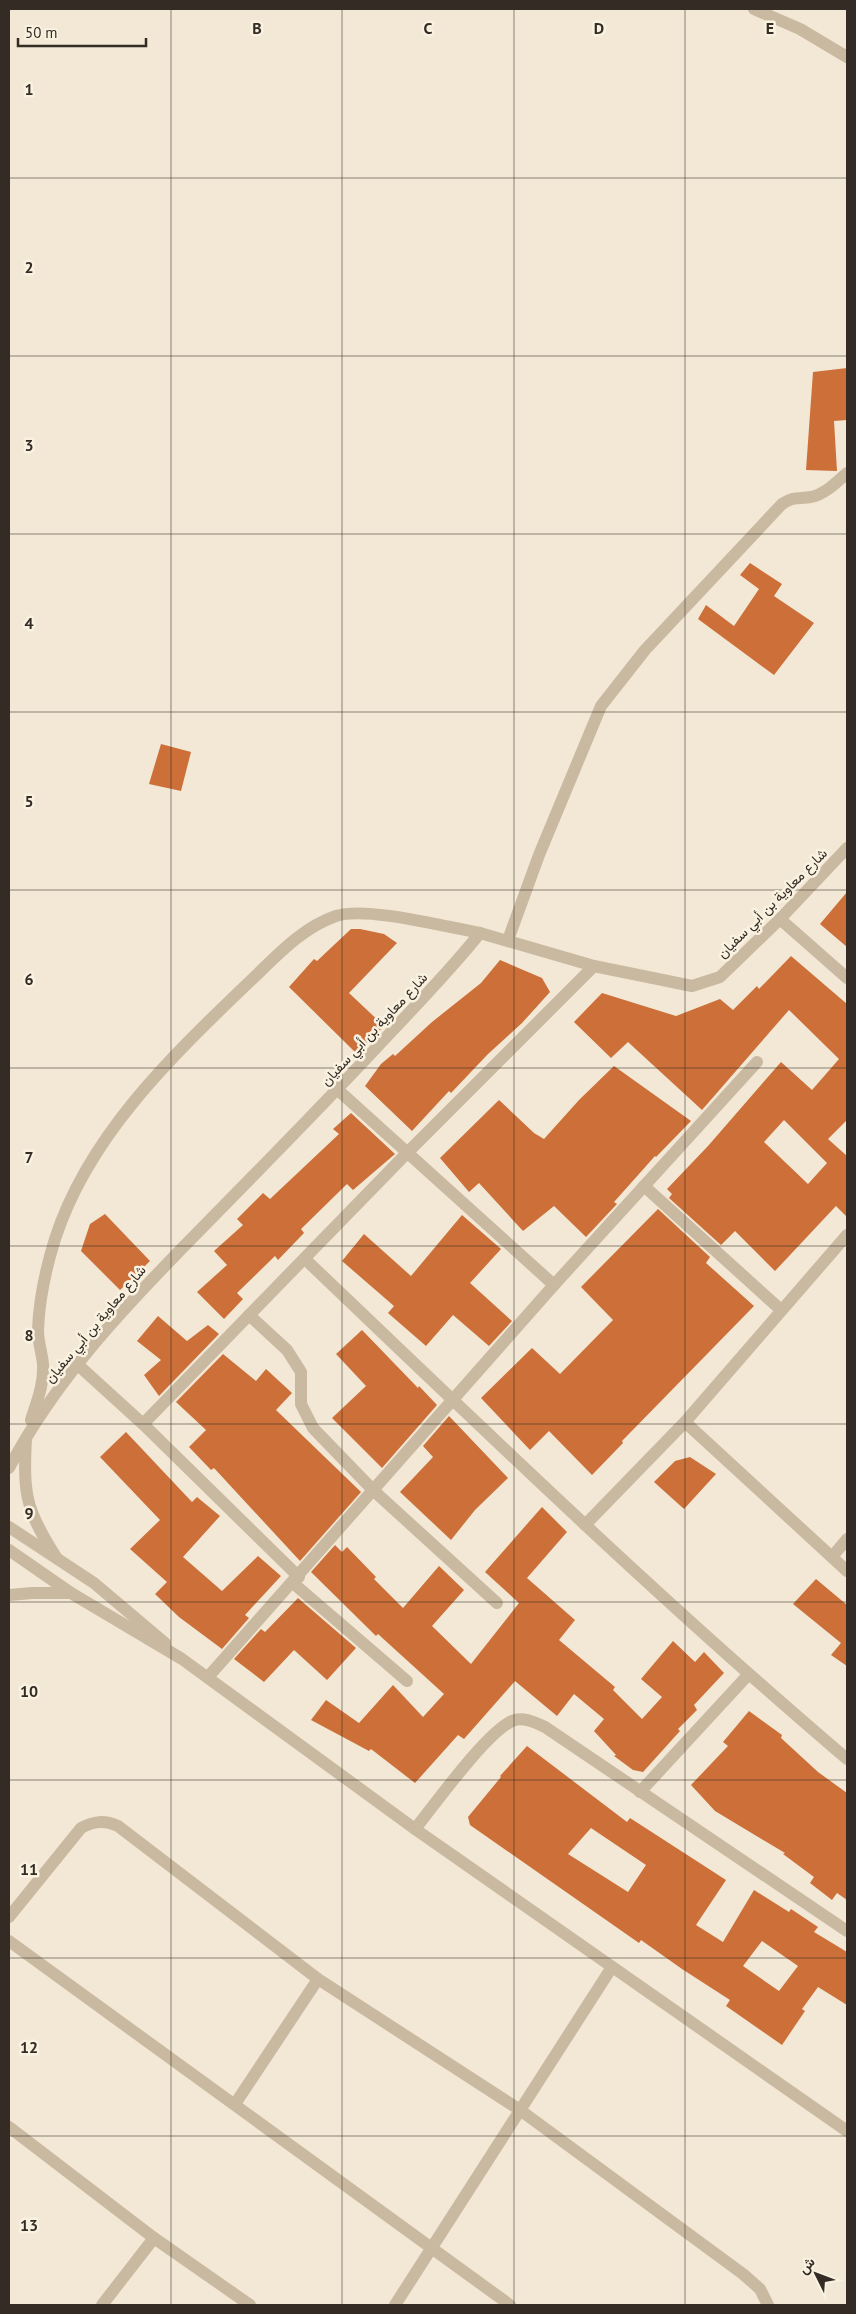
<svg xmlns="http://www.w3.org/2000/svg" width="856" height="2314" viewBox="0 0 856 2314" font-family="'PT Sans',Vazirmatn,sans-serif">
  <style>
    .building { fill: #cd6f38; fill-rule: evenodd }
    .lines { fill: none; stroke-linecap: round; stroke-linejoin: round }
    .minor { stroke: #cab9a1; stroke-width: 12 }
    .grid { fill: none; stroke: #342b24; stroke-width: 1; stroke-opacity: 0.55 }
    .labels { text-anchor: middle; stroke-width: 5; stroke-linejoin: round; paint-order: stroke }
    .street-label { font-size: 14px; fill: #342b24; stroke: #faf2e1 }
    .grid-label { font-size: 16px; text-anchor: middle; font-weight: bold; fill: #342b24; stroke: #faf2e1; stroke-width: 5; stroke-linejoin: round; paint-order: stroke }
  </style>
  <rect width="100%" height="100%" fill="#f2e8d5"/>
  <g class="building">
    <polygon points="847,368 847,420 834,421 837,471 806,470 813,372"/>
    <polygon points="750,563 782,584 774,596 814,623 774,675 698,619 706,605 734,626 759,589 740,575"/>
    <polygon points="161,744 191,752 181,791 149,784"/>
    <polygon points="847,892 847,947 820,924"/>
    <polygon points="351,929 360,929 384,934 397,943 349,993 384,1026 357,1054 289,987 314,959 317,961"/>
    <path d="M791 956 847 1004V1120L828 1139 847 1156V1217L836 1206 775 1271 735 1231 721 1245 669 1198 672 1194 667 1189 708 1146 781 1062 812 1090 839 1059 789 1010 702 1110 628 1042 611 1058 574 1022 602 993 676 1016 720 999 733 1010 757 986 759 989ZM784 1120 827 1163 808 1184 764 1142Z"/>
    <polygon points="500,960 542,978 550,992 522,1023 488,1054 451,1093 449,1091 412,1131 365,1086 381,1064 393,1054 395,1056 432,1022 481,983"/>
    <polygon points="614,1066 691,1121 656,1157 655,1156 614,1202 617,1204 586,1237 554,1206 523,1231 479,1183 469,1192 440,1158 499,1100 534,1133 544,1139 579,1100"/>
    <polygon points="351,1113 395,1154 353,1190 347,1184 301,1229 304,1233 278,1260 275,1256 237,1293 243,1299 224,1319 197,1292 227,1265 214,1251 243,1225 237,1219 263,1193 270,1199 339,1134 333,1129"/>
    <polygon points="658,1209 710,1257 706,1263 754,1306 622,1441 623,1443 592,1475 549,1431 530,1450 481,1398 532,1348 560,1374 613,1320 581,1287"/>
    <polygon points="105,1214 150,1261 120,1290 81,1251 90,1224"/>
    <polygon points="462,1215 501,1249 470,1283 512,1321 489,1346 453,1315 426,1346 388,1313 394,1306 342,1261 364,1234 411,1276"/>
    <polygon points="158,1316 187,1341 208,1325 219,1334 159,1396 144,1375 161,1360 137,1341"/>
    <polygon points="362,1330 418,1388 419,1386 437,1405 382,1468 332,1418 366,1386 336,1354"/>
    <polygon points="223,1354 256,1381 266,1369 292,1393 276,1410 361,1492 300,1561 214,1468 211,1470 189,1447 206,1430 176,1402"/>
    <polygon points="449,1416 508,1478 475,1510 451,1540 400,1492 433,1457 423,1446"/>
    <polygon points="126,1432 192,1502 197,1497 220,1516 183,1557 222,1591 258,1556 281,1576 245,1615 249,1618 222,1649 179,1617 155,1594 167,1582 130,1549 160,1520 100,1457"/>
    <polygon points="690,1457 716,1474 684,1509 654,1482 675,1461"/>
    <polygon points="542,1507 567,1532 527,1578 575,1620 559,1640 615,1687 613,1690 642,1719 662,1697 641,1679 673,1641 695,1662 704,1652 724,1673 694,1705 697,1710 678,1729 680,1731 643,1772 633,1770 614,1756 616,1755 594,1731 604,1719 574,1694 557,1716 515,1681 464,1739 458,1735 415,1783 371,1749 369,1751 311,1720 326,1700 359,1723 393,1685 423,1717 444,1694 378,1634 376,1636 311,1572 335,1545 342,1552 347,1547 376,1577 374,1579 403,1608 439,1566 464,1590 432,1626 471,1664 519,1603 485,1572"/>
    <polygon points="816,1579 847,1605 847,1666 831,1655 841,1643 793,1604"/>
    <polygon points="298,1598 356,1648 327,1680 294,1650 264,1682 234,1659 261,1629 265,1632"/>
    <polygon points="749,1711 782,1735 781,1738 818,1772 847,1793 847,1900 837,1893 832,1900 810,1883 814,1877 783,1854 785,1853 715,1811 691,1785 728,1746 723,1742"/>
    <path d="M527 1746 627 1822 630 1818 726 1880 696 1925 723 1942 754 1890 789 1912 791 1909 818 1927 814 1932 847 1952V2005L818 1987 802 2009 805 2011 782 2045 726 2006 730 2000 682 1969 641 1940 639 1943 470 1825 468 1817 501 1777 500 1776ZM591 1828 646 1865 628 1892 568 1854ZM762 1941 798 1966 779 1991 743 1966Z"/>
  </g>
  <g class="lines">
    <g class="minor">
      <polyline points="754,9 800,29 847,57"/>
      <polyline points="780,919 847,978"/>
      <path d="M508 940 539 855 601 706 645 650 782 504C794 496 798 499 811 497 825 494 837 482 847 473"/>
      <polyline points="338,1090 554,1285"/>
      <polyline points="644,1186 781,1310"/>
      <path d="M305 1259C483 1429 660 1600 847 1759"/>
      <polyline points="249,1315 287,1350 301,1372 301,1404 313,1428 374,1491 497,1603"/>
      <polyline points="77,1364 143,1424 299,1577"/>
      <path d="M31 1420C37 1401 44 1385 43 1364 42 1353 38 1342 38 1330 39 1300 46 1268 55 1239 88 1137 169 1059 245 986 272 961 300 928 336 916 366 906 446 927 480 933"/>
      <polyline points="685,1422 847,1571"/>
      <polyline points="143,1424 408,1152 594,966"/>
      <path d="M26 1439C23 1495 26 1510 56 1557"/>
      <path d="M9 1468C57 1377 128 1303 200 1230 265 1164 329 1099 392 1031 422 999 453 967 480 933L594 966 692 986 720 977 780 919 847 848"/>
      <polyline points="585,1525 685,1422 847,1235"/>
      <polyline points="9,1527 94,1583 165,1643"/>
      <polyline points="9,1550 71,1593 182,1659 415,1829 847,2131"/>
      <polyline points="832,1557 847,1539"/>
      <polyline points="293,1583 407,1681"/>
      <polyline points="9,1595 32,1593 71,1593"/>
      <polyline points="208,1677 554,1285 757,1062"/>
      <polyline points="640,1792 748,1675"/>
      <path d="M415 1829C436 1803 485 1734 512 1721 523 1716 536 1723 545 1727L847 1931"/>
      <path d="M9 1917 81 1828C94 1821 104 1820 118 1826L318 1979 520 2110 743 2274 760 2289 768 2305"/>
      <polyline points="9,1941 510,2305"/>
      <polyline points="235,2104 318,1979"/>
      <polyline points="9,2127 154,2238 250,2305"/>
      <polyline points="102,2305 154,2238"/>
      <polyline points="395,2305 612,1967"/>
    </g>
  </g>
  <path class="grid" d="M171 9V2305M342 9V2305M514 9V2305M685 9V2305M9 178H847M9 356H847M9 534H847M9 712H847M9 890H847M9 1068H847M9 1246H847M9 1424H847M9 1602H847M9 1780H847M9 1958H847M9 2136H847"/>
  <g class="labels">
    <g class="street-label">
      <text transform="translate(772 903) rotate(-45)" y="5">شارع معاوية بن أبي سفيان</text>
      <text transform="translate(374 1029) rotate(-47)" y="5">شارع معاوية بن أبي سفيان</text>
      <text transform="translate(95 1324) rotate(-50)" y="5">شارع معاوية بن أبي سفيان</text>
    </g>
  </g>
  <g class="grid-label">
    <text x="257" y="34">B</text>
    <text x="428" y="34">C</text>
    <text x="599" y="34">D</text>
    <text x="770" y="34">E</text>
    <text x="29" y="95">1</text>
    <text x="29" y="273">2</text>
    <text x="29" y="451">3</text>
    <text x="29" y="629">4</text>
    <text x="29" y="807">5</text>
    <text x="29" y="985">6</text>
    <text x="29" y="1163">7</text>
    <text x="29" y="1341">8</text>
    <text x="29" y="1519">9</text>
    <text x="29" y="1697">10</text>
    <text x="29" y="1875">11</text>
    <text x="29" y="2053">12</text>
    <text x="29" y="2231">13</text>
  </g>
  <rect width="856" height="2314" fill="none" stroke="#342b24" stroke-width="20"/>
  <g transform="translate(816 2274) rotate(312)" stroke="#faf2e1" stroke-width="4" paint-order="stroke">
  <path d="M0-4L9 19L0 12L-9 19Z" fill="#342b24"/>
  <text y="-8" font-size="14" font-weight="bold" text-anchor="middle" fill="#342b24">ش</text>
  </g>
  <path d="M18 38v8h128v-8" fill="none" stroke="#342b24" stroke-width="2.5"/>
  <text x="25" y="38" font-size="15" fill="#342b24" stroke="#faf2e1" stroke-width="4" paint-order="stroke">50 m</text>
</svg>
